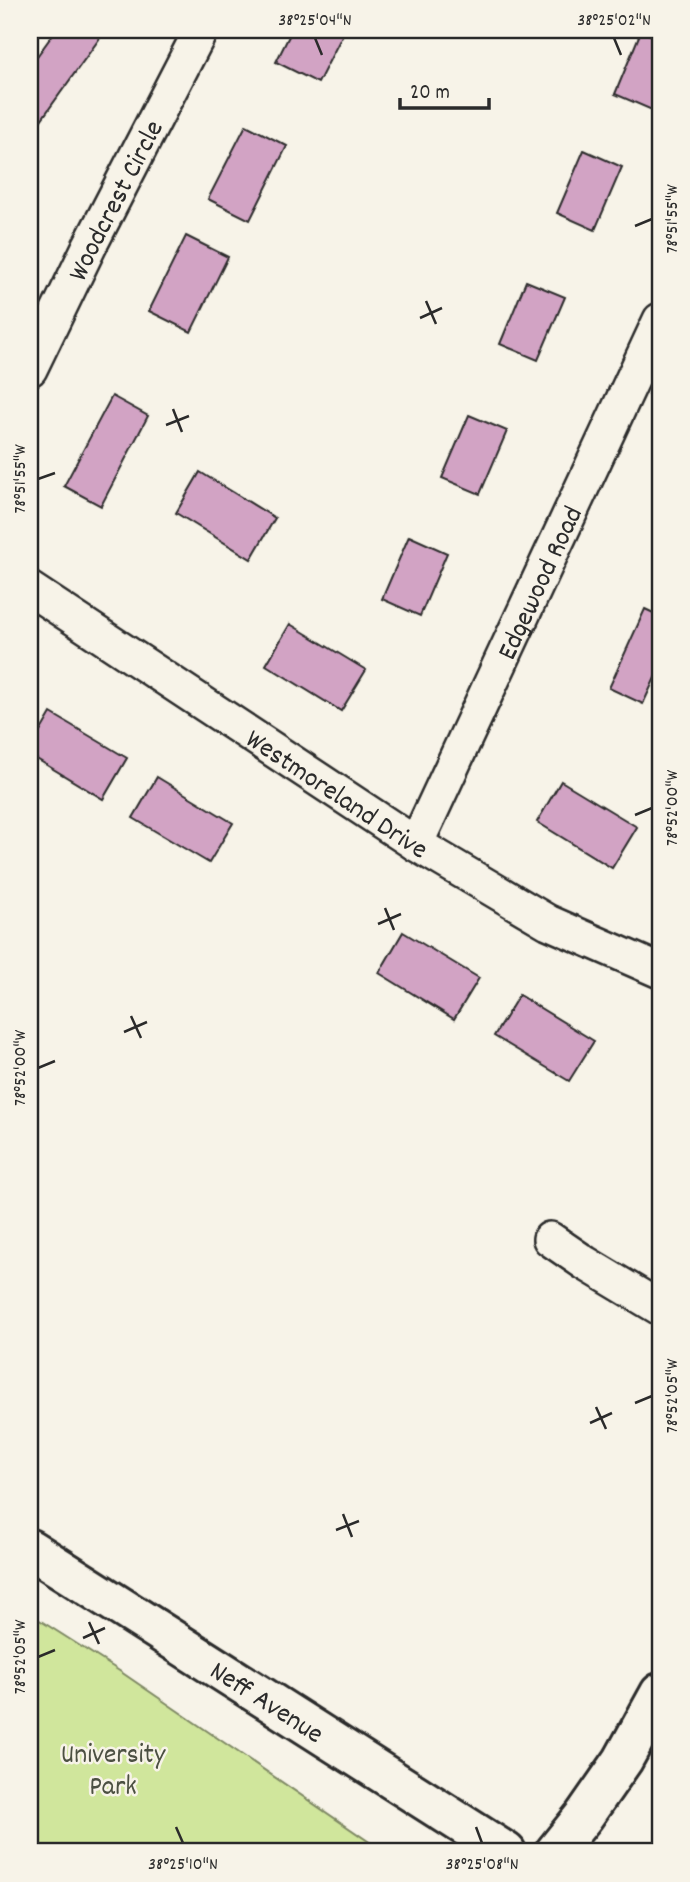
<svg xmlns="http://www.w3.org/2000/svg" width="690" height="1882" viewBox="0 0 690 1882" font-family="Dekko,sans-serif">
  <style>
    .green { fill: #d0e69c; stroke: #7e8864; stroke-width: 2 }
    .building { fill: #d2a3c4; stroke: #2b2b2b; stroke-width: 2 }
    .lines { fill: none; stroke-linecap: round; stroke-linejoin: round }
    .minor-casing { stroke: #2b2b2b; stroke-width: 38 }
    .major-casing { stroke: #2b2b2b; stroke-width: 44 }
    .minor { stroke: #f7f3e8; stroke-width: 33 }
    .major { stroke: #f7f3e8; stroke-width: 38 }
    .ticks { fill: none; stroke: #2b2b2b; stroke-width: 2.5 }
    .labels { text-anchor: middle; stroke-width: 5; stroke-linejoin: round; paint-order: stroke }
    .street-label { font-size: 28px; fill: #2b2b2b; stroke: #f7f3e8 }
    .park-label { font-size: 28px; fill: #4c5042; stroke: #f7f3e8 }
    .neatline { fill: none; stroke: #2b2b2b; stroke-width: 2.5 }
    .ticks-label { font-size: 18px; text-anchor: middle; fill: #2b2b2b }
  </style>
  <rect width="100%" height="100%" fill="#f7f3e8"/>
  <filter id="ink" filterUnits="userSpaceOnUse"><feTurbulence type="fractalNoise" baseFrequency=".0143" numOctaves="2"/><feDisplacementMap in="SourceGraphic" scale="14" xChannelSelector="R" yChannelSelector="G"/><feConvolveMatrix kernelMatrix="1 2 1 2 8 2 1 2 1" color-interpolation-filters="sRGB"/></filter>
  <g filter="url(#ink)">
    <polygon class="green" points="30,1614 121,1672 384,1852 30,1852"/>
    <g class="building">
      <polygon points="56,30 94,30 102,35 41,120 30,112 30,66"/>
      <polygon points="292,30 345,30 318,83 276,62"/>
      <polygon points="641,31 660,39 660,91 652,110 615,94"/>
      <polygon points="246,125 287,146 250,220 208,199"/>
      <polygon points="584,150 622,167 595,230 557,213"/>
      <polygon points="186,236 228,257 191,332 149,311"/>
      <polygon points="526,281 565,297 538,360 500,344"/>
      <polygon points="112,396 148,416 101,506 64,486"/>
      <polygon points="469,415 507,431 480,494 442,478"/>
      <polygon points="200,472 275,518 251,559 176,513"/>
      <polygon points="409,536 447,553 420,616 382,599"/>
      <polygon points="645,609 660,616 660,667 643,704 609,688"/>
      <polygon points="290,624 366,670 341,711 266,665"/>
      <polygon points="51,713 127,758 103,799 30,755 30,749"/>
      <polygon points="157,777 233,823 209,863 133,818"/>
      <polygon points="561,781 637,827 612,868 537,822"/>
      <polygon points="403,932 479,978 454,1019 379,973"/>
      <polygon points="519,995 594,1041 569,1081 494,1036"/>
    </g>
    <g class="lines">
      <defs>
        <g id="minor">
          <path id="s1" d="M30 369 90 245 201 30"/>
          <path id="s2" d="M30 589 416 844 548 922 660 971"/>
          <path id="s3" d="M416 844 660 320"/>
          <polyline points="550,1239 585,1263 660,1308"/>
        </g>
        <g id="major">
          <path id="s4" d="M30 1549 506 1852"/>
          <polyline points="555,1852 584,1816 623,1760 660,1693"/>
        </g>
      </defs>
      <use href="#minor" class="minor-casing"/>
      <use href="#major" class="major-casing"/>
      <use href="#minor" class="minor"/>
      <use href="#major" class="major"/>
    </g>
  </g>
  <path class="ticks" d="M315 38 322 55M614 38 621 55M635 226 652 219M426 301 436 324M420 318 442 308M173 409 182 432M166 425 189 416M38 479 55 473M635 815 652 808M385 908 394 930M378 924 401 914M131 1016 141 1038M124 1032 147 1022M38 1068 55 1061M635 1403 652 1396M596 1407 606 1429M590 1423 612 1413M343 1514 352 1537M336 1530 359 1521M89 1622 99 1644M83 1638 105 1628M38 1657 55 1650M176 1827 183 1843M476 1827 482 1843"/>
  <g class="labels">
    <g class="street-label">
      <text dy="10" stroke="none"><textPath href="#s1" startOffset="189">Woodcrest Circle</textPath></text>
      <text dy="10" stroke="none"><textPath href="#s3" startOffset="289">Edgewood Road</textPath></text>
      <text dy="10" stroke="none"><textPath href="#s2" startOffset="369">Westmoreland Drive</textPath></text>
      <text dy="10" stroke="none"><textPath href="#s4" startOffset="282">Neff Avenue</textPath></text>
    </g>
    <g class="park-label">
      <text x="113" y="1762">University<tspan x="113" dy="32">Park</tspan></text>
    </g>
  </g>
  <rect width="690" height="1882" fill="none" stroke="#f7f3e8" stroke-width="77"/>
  <path d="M400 98v10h89v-10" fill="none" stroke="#2b2b2b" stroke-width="3.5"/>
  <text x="410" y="98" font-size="21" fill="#2b2b2b" stroke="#f7f3e8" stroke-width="5" paint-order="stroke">20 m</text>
  <rect x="38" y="38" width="614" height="1805" class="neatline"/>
  <g class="ticks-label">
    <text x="315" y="25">38°25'04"N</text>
    <text x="614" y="25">38°25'02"N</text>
    <text transform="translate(671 219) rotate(-90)" y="6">78°51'55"W</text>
    <text transform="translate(19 479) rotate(-90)" y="6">78°51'55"W</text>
    <text transform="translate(671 808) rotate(-90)" y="6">78°52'00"W</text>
    <text transform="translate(19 1068) rotate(-90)" y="6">78°52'00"W</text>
    <text transform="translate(671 1396) rotate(-90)" y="6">78°52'05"W</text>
    <text transform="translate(19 1657) rotate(-90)" y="6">78°52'05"W</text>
    <text x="183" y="1869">38°25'10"N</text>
    <text x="482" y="1869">38°25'08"N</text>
  </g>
</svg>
